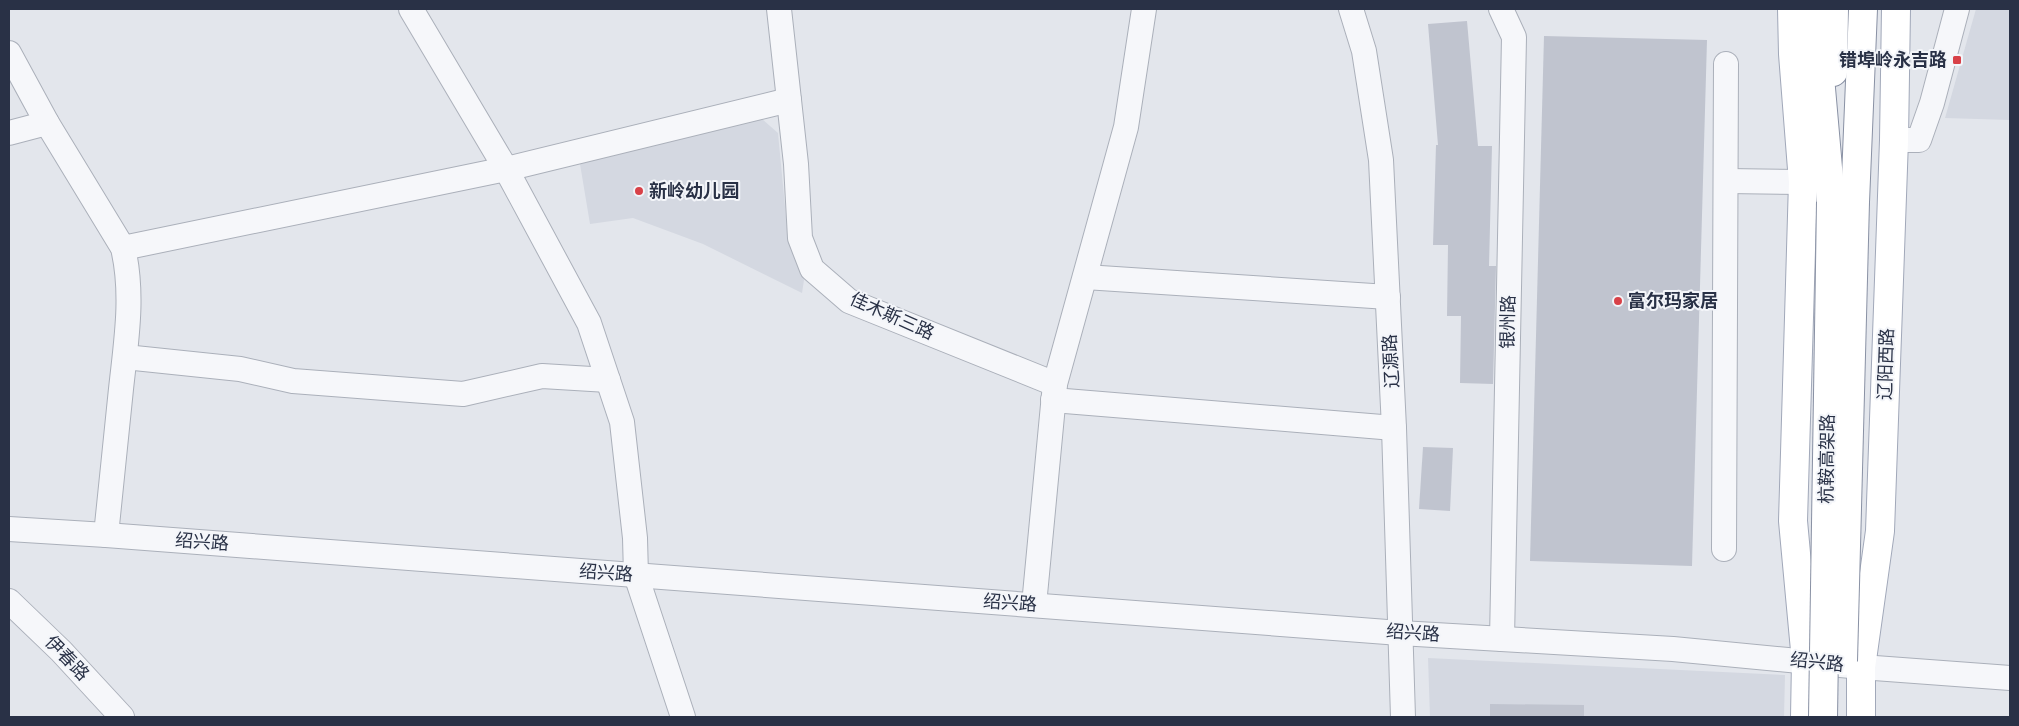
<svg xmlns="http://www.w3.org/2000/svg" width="2019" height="726" viewBox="0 0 2019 726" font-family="'Nunito Sans','Noto Sans SC',sans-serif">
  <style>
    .built { fill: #d4d8e1 }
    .building { fill: #c0c4cf }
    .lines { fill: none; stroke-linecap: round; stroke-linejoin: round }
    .minor-casing { stroke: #abb0ba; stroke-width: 26 }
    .major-casing { stroke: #a1a8b9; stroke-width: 30 }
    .highway-casing { stroke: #8991a4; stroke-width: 30 }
    .minor { stroke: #f6f7fa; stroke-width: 24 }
    .major { stroke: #fff; stroke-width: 28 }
    .highway { stroke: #fff; stroke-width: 28 }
    .highway-bridge-casing { stroke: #8991a4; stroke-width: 30; stroke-linecap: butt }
    .highway-bridge { stroke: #fff; stroke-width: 28 }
    .poi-dot { fill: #d84148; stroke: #f3f5f9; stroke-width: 2 }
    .labels { text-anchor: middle; stroke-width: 4; stroke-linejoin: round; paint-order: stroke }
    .poi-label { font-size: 18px; font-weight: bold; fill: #293146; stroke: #f3f5f9; text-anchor: start }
    .street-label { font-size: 18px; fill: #293146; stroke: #f3f5f9 }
  </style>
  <rect width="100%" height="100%" fill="#e3e6ec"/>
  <g class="built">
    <polygon points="1976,9 2010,9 2010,120 1945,118"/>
    <polygon points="762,119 778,133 788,238 804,280 802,293 703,244 633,218 590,224 580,164"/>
    <polygon points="1428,658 1785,675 1784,717 1430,717"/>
  </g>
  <g class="building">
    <polygon points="1467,21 1478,146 1492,146 1489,266 1496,266 1493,384 1460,383 1461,316 1447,316 1448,245 1433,245 1436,145 1438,145 1428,24"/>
    <polygon points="1544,36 1707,40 1692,566 1530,561"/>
    <polygon points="1423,447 1453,448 1450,511 1419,509"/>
    <polygon points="1490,704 1584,705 1584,717 1490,717"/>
  </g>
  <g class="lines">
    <defs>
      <g id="minor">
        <polyline points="411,9 506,169 589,323 622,422 635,538 636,575 683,717"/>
        <polyline points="779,9 796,164 800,238 812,269 849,301 1055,384"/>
        <polyline points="1351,9 1364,51 1381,160 1394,428 1403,717"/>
        <polyline points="1501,9 1514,37 1502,639"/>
        <path d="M9 53 47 123 123 248C134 295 126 342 121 389 116 438 111 486 106 535"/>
        <polyline points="9,133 47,123"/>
        <polyline points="1894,140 1919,140 1932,103 1957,9"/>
        <polyline points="1727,181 1803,182"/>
        <polyline points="123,248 506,169 789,100"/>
        <polyline points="1085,277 1388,297"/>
        <polyline points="125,357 240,369 293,381 463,394 542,376 608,380"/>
        <polyline points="1053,400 1394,428"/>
        <polyline points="9,529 106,535 1400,633 1673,649 1861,667 2010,678"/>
        <polyline points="1724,549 1726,64"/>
        <polyline points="9,601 61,651 122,717"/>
        <polyline points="1034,605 1055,384 1126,127 1144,9"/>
      </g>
      <g id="major">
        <polyline points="1792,9 1793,54 1803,182 1793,521 1806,661 1805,717"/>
        <polyline points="1861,717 1861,667 1880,531 1894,140 1896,9"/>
      </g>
      <g id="highway">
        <polyline points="1814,9 1831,202"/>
        <polyline points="1833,72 1834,9"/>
        <polyline points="1855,202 1863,9"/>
      </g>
    </defs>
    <use href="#minor" class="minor-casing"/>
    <use href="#major" class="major-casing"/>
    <use href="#highway" class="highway-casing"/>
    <use href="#minor" class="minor"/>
    <use href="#major" class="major"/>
    <use href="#highway" class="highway"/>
    <defs>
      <g id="highway-bridge">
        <polyline points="1843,661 1855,202"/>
        <polyline points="1823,717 1831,202"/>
      </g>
    </defs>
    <use href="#highway-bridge" class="highway-bridge-casing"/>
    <use href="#highway-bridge" class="highway-bridge"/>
  </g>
  <g class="poi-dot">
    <rect x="1952" y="55" width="10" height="10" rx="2.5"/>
    <circle cx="639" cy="191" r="5"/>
    <circle cx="1618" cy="301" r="5"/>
  </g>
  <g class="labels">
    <g class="poi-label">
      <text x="1947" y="66" text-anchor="end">错埠岭永吉路</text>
      <text x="649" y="197">新岭幼儿园</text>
      <text x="1628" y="307">富尔玛家居</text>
    </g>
    <g class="street-label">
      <text transform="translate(892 316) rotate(24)" y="6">佳木斯三路</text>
      <text transform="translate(1508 322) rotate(-89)" y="6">银州路</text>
      <text transform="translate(1391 361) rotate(-93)" y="6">辽源路</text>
      <text transform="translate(1886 364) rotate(-88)" y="6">辽阳西路</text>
      <text transform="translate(1827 459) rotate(-89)" y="6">杭鞍高架路</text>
      <text transform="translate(202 542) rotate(4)" y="6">绍兴路</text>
      <text transform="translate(606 573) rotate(4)" y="6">绍兴路</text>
      <text transform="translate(1010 603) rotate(4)" y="6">绍兴路</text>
      <text transform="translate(1413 633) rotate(4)" y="6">绍兴路</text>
      <text transform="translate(67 658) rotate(46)" y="6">伊春路</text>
      <text transform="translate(1817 662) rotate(6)" y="6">绍兴路</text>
    </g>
  </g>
  <rect width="2019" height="726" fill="none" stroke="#293146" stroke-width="20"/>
</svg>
